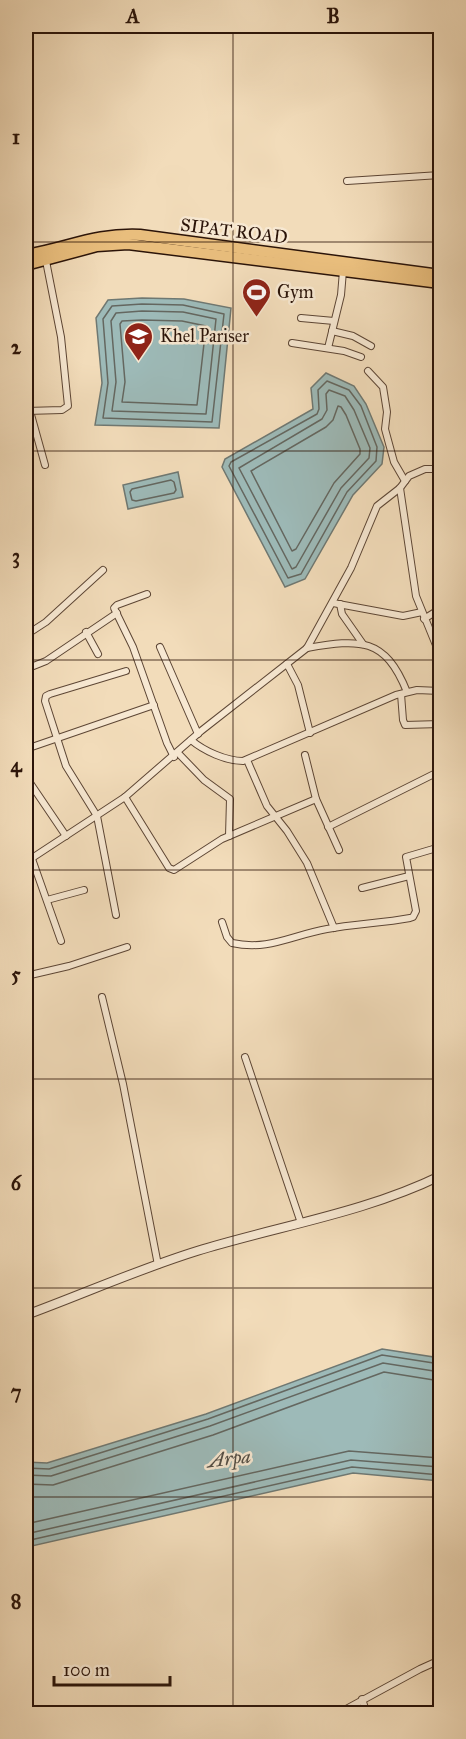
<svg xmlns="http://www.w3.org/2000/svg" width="466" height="1739" viewBox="0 0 466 1739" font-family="'IM FELL Great Primer',serif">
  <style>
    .water { fill: #9dbab8; stroke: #6f7872; stroke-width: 1.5 }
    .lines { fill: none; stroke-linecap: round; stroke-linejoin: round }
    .shore { stroke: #646760; stroke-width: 1.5 }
    .minor-casing { stroke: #5d4635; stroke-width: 8 }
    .tertiary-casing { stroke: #5d4635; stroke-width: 10 }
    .trunk-casing { stroke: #2b1409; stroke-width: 13 }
    .minor { stroke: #f7e8d2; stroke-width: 6 }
    .tertiary { stroke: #f7e8d2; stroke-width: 8 }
    .trunk { stroke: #e9be7d; stroke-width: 10 }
    .grid { fill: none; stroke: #2b1409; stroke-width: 1.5; stroke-opacity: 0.55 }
    .labels { text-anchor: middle; stroke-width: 5; stroke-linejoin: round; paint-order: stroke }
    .street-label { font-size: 18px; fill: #2b1409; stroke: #f7e8d2 }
    .poi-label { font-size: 18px; fill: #2b1409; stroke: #f7e8d2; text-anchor: start }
    .water-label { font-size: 20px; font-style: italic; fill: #534e46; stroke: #f7e8d2 }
    .neatline { fill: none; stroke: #2b1409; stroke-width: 2 }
    .grid-label { font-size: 20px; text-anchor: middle; font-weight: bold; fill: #2b1409 }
  </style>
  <rect width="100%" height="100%" fill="#f2dcba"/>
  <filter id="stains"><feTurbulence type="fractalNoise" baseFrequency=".00333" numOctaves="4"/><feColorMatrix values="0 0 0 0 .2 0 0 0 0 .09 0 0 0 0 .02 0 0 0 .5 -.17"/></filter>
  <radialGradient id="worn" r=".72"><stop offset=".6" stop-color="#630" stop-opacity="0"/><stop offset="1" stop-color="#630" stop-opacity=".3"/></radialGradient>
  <g class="water">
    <polygon points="142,298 184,299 231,308 219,428 95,425 102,383 96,318 108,300"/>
    <polygon points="326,373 354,386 366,404 384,447 382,464 353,495 305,579 285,587 222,467 225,459 313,409 311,388"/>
    <polygon points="178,472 183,497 128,509 123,485"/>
    <polygon points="382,1349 440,1358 440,1481 353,1473 27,1547 26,1557 26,1462 47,1463 206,1414"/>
  </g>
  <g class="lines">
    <g class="shore">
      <polygon points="142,304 183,305 224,314 212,422 103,418 108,383 103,319 112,306"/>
      <polygon points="142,311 183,312 216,319 206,414 112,411 116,382 111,321 116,313"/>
      <polygon points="142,320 182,321 206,326 197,405 122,402 125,382 120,324 122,321"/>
      <polygon points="327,381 349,390 361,406 377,447 376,461 347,492 301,574 288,578 229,466 231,462 317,414 319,409 318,390"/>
      <polygon points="329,390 345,396 354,410 370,448 369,458 341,488 296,567 292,569 239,468 322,419 327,410 326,394"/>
      <polygon points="338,406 341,407 346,415 360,449 360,454 334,483 296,549 292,551 251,471 326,427 333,420"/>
      <polygon points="171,480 174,482 176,490 174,493 136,501 132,500 130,492 132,489"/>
      <polyline points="26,1468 49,1469 208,1419 382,1355 440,1364"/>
      <polyline points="26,1475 51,1476 210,1426 383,1363 440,1372"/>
      <polyline points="26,1484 53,1485 213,1435 384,1372 440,1381"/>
      <polyline points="26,1524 349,1451 440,1458"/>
      <polyline points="26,1534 351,1460 440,1467"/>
      <polyline points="26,1541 352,1467 440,1475"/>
    </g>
    <defs>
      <g id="minor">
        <polyline points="347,181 440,175"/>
        <polyline points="301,318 334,321"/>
        <polyline points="332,331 353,336 371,346"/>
        <polyline points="292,343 344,351 361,357"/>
        <polyline points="328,348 341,295 343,271"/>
        <polyline points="368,371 383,387 387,412 385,429 394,462 405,481"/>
        <polyline points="26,411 62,410 68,406 61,337 46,261"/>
        <polyline points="30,411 45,465"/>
        <polyline points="400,488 416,596 440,655"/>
        <polyline points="147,594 117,605 114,608 133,647 167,743 174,757"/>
        <polyline points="333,603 403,616 422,612"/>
        <polyline points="340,604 342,614 363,644"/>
        <polyline points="424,619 440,609"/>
        <polyline points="86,632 98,654"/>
        <polyline points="26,635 46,622 103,570"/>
        <polyline points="160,647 198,734"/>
        <path d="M307 648C360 639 385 637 407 692"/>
        <polyline points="287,664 298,685 310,733"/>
        <polyline points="26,669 46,661 117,613"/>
        <polyline points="401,694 403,720 405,725 440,724"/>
        <path d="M191 740C204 751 226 761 243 761L396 695 417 690 440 691"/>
        <polyline points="26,749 154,705"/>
        <polyline points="178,753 204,780 230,799 229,836"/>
        <polyline points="305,755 316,799 339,850"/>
        <polyline points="247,760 267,806 287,831 307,863 334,928"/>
        <polyline points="26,777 66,836"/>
        <polyline points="125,797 169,868 174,870 222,839 316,799"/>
        <polyline points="328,827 440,771"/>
        <polyline points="32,859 61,941"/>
        <polyline points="26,862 125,797 201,731 307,648 351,568 377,506 400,488 409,476 425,469 440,469"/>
        <polyline points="362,888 409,876"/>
        <polyline points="47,900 84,890"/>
        <polyline points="116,915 97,816 66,766 45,701 46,696 50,694 126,671"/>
        <path d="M222 922 227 937 232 943C269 951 292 935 327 929 355 924 383 923 410 918L413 917 416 911 406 857 440 847"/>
        <polyline points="26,976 69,966 127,947"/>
        <polyline points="102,997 123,1084 158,1265"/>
        <polyline points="245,1057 301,1223"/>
        <polyline points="362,1699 367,1714"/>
        <polyline points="337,1714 420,1669 440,1660"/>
      </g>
      <path id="tertiary" d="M26 1315C83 1294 139 1269 197 1251 278 1226 364 1213 440 1176"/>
      <g id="trunk">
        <path d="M26 255C68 248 95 233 140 235L440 275"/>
        <polyline points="26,265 97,246 128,244 440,283"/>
      </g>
    </defs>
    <use href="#minor" class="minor-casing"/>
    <use href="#tertiary" class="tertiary-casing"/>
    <use href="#trunk" class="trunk-casing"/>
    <use href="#minor" class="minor"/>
    <use href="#tertiary" class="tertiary"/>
    <use href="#trunk" class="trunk"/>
  </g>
  <path class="grid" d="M233 26V1714M26 242H440M26 451H440M26 660H440M26 870H440M26 1079H440M26 1288H440M26 1497H440"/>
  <defs>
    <symbol id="stadium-pin" viewBox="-11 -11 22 30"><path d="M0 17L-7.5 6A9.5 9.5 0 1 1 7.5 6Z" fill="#8f2418" stroke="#f7e8d2"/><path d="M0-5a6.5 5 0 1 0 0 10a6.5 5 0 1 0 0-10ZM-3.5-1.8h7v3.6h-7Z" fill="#fff"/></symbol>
    <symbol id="university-pin" viewBox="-11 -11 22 30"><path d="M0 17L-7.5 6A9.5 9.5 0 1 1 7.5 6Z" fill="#8f2418" stroke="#f7e8d2"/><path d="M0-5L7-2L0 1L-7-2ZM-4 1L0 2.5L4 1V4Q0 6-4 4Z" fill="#fff"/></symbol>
  </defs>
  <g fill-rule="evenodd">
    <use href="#stadium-pin" x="240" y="276" width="33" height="45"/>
    <use href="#university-pin" x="122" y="320" width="33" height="45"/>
  </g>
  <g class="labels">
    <g class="street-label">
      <text transform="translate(234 231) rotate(7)" y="6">SIPAT ROAD</text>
    </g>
    <g class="poi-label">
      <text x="277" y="298">Gym</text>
      <text x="160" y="342">Khel Pariser</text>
    </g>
    <g class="water-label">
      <text transform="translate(229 1458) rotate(-7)" y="7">Arpa</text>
    </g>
  </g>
  <rect width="466" height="1739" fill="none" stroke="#f2dcba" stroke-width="66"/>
  <path d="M54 1676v9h116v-9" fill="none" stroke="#2b1409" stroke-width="3"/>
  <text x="63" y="1676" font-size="18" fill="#2b1409" stroke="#f7e8d2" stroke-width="4.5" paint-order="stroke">100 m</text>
  <rect x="33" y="33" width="400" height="1673" class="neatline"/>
  <g class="grid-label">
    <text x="133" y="23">A</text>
    <text x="333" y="23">B</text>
    <text x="16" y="144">1</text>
    <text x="16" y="354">2</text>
    <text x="16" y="563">3</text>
    <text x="16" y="772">4</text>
    <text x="16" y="981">5</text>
    <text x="16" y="1190">6</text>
    <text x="16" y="1399">7</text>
    <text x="16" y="1608">8</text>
  </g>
  <rect width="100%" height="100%" filter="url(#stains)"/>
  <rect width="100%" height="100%" fill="url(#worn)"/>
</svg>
